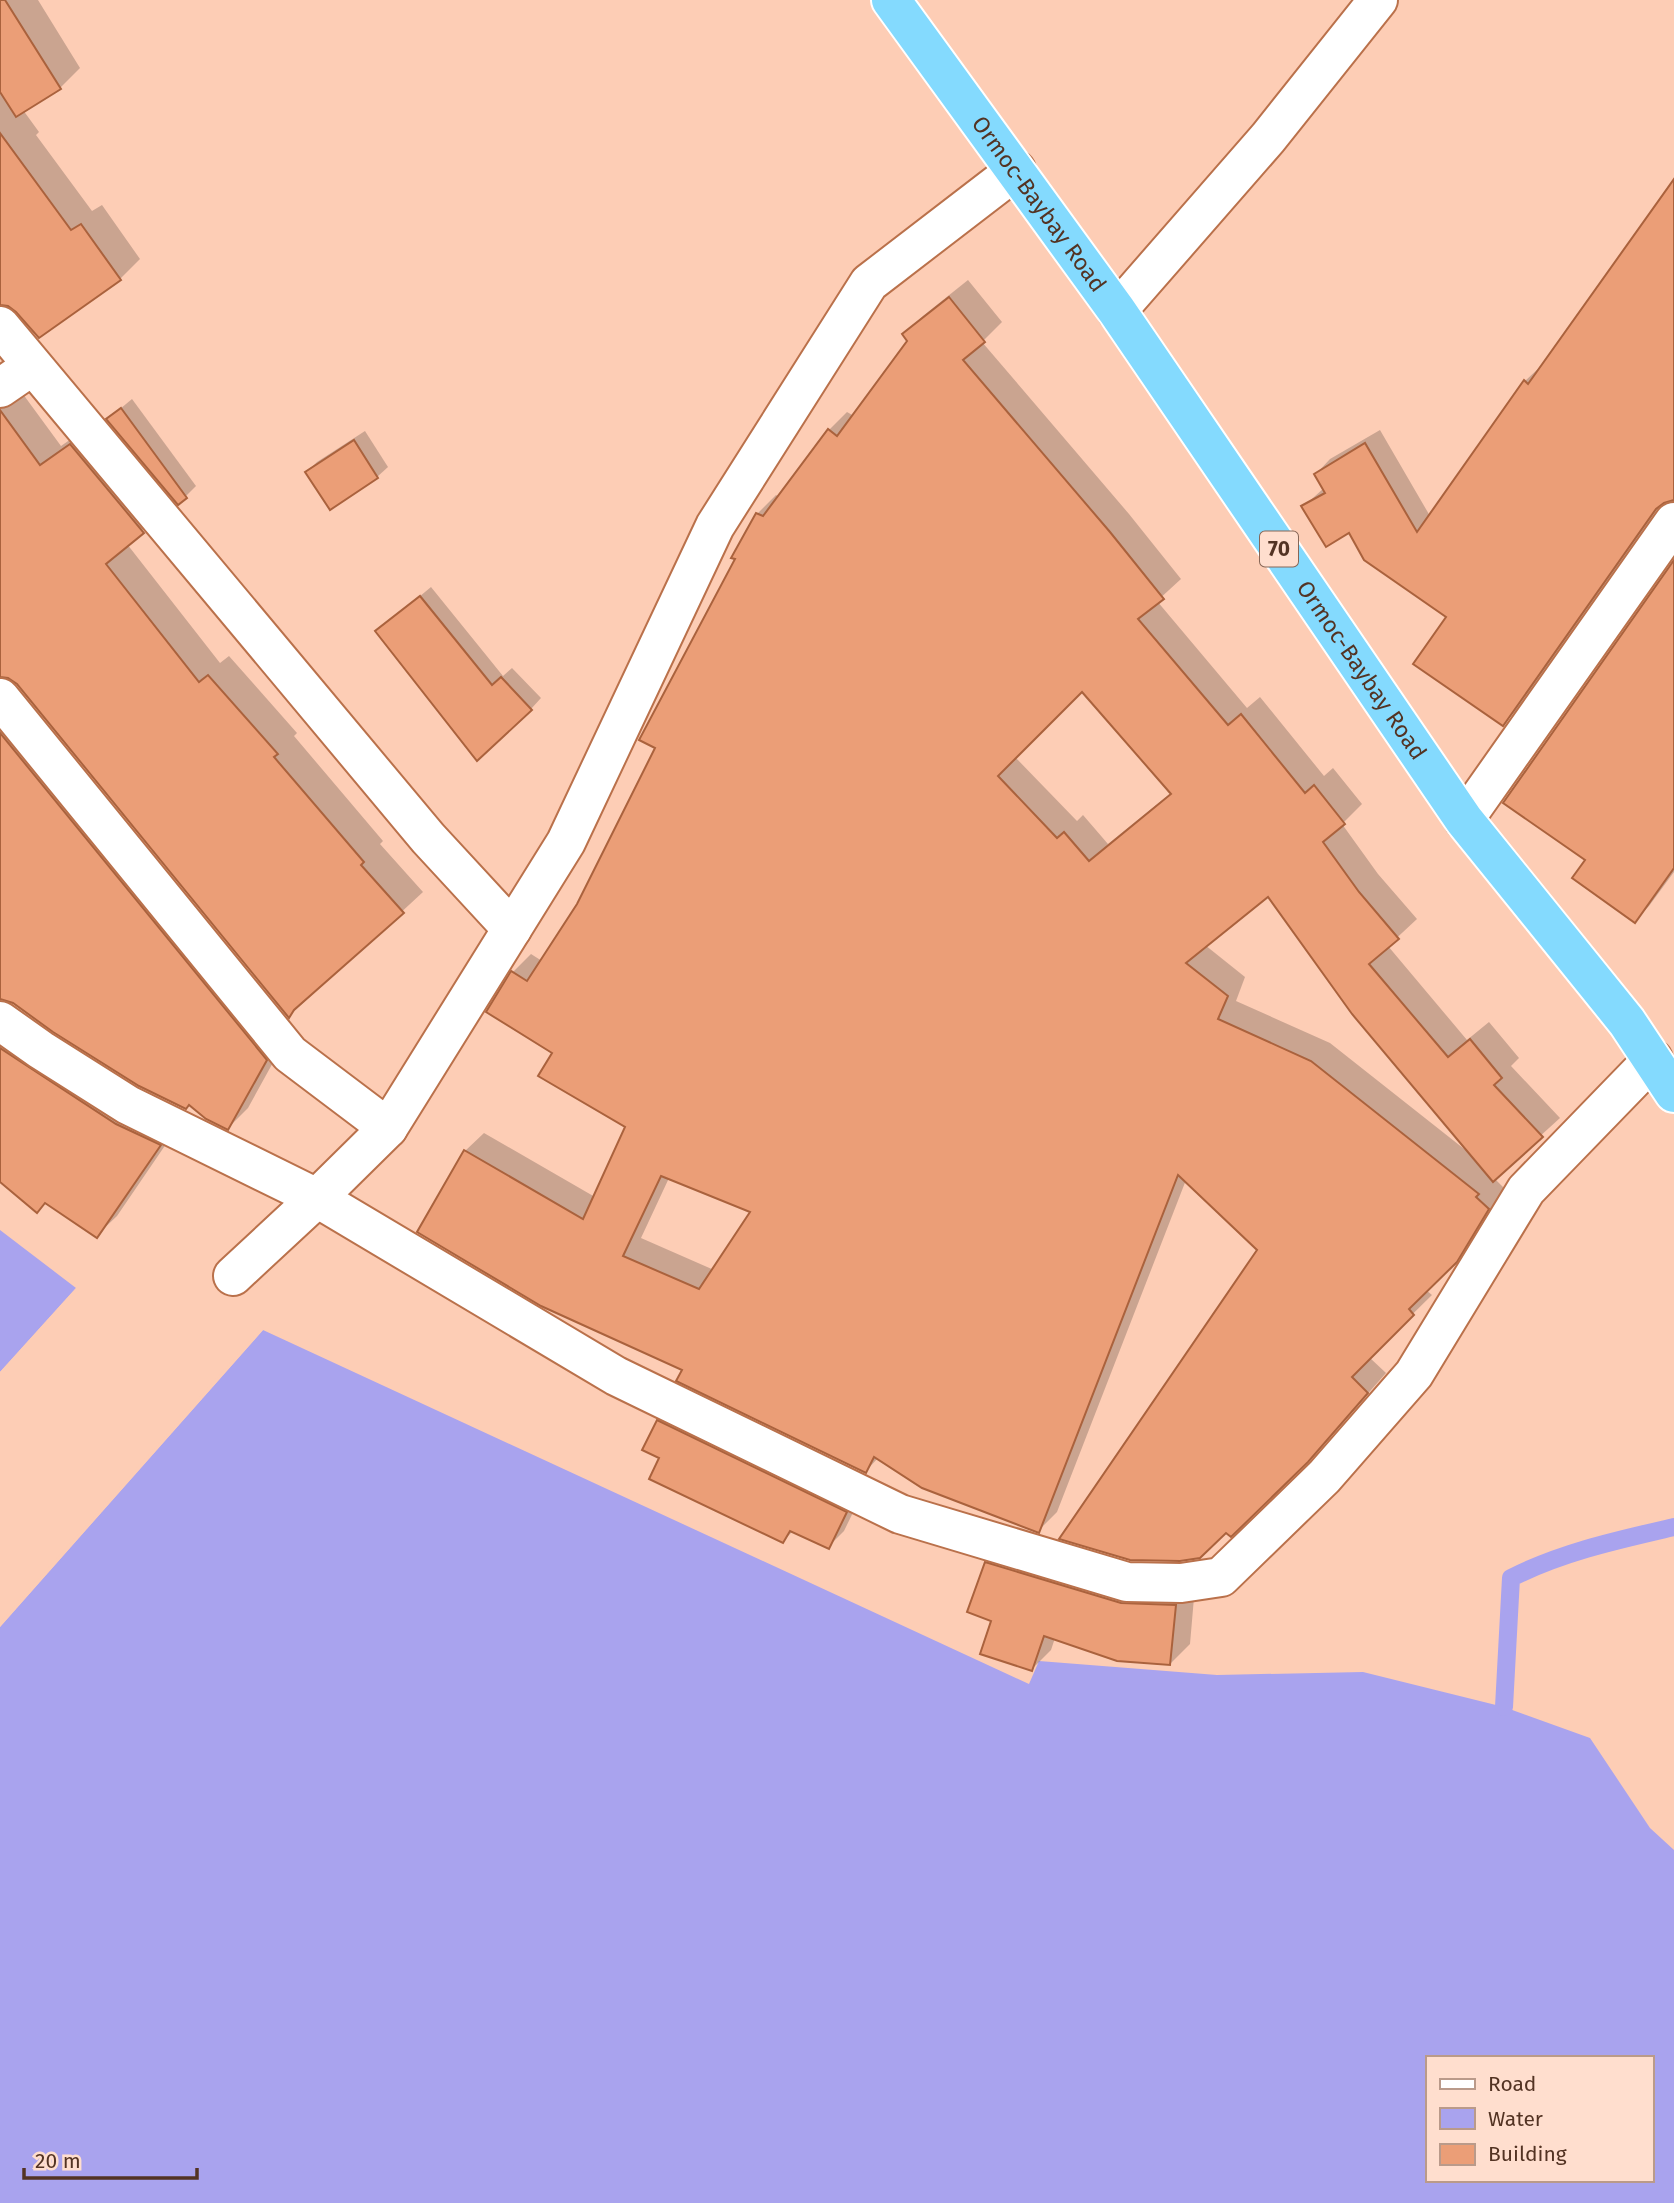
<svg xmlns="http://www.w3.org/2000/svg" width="1674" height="2203" viewBox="0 0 1674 2203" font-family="'Fira Sans',sans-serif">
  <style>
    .water { fill: #a9a3ee; fill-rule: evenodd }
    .pier { fill: #fdcdb5 }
    .shadow { fill: #0003; fill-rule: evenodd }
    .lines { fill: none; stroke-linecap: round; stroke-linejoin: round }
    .stream { stroke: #a9a3ee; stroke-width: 18 }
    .building { fill: #eb9e77; stroke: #aa623d; stroke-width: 2; fill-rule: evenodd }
    .street-casing { stroke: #ba714b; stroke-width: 42 }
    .highway-casing { stroke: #fff; stroke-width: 42 }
    .street { stroke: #fff; stroke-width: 38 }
    .highway { stroke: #84dafe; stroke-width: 38 }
    .labels { text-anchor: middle; stroke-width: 6; stroke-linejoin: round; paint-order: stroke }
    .shield { fill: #ffdece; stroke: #876656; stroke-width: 2 }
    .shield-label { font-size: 21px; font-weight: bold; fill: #533323 }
    .street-label { font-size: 23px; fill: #533323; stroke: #ffdece }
  </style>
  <rect width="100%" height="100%" fill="#fdcdb5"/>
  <g class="water">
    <polygon points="0,1230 76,1288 0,1372"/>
    <path d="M263 1330 1029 1684 1039 1661 1217 1675 1363 1672 1504 1707 1590 1738 1650 1828 1674 1850V2203H0V1627ZM1427 2058H1651V2180H1427Z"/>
  </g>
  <g class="pier">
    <polygon points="76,1288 79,1288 79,1290 0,1376 0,1372"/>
    <polygon points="260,1329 263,1330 0,1627 0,1622"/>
  </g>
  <g class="shadow">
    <polygon points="0,0 38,0 80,68 60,88 23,110 39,132 36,135 92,211 102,205 140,259 120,279 9,304 0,303"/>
    <polygon points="1674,180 1674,499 1665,501 1517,710 1503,724 1448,617 1350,530 1304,506 1324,488 1316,474 1330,459 1380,430 1430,516 1525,381 1540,367 1542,369"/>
    <path d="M968 280 1002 322 982 342 1129 514 1181 579 1157 601 1247 708 1260 697 1324 776 1333 768 1362 804 1342 824 1378 874 1417 919 1388 946 1467 1040 1489 1022 1519 1058 1511 1066 1560 1118 1494 1178 1506 1190 1475 1241 1426 1290 1432 1295 1369 1357 1386 1373 1326 1441 1231 1535 1259 1249 1186 1180 1057 1512 1038 1531 878 1458 866 1471 684 1369 465 1151 484 1133 595 1197 628 1127 554 1053 513 972 531 954 542 961 578 905 657 747 757 514 776 495 779 497 829 430 847 412 854 416 909 341 904 335 923 316ZM1082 689 1172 792 1108 844 1083 815 1077 821 1015 757ZM1268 894 1468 1152 1330 1043 1236 1001 1245 977 1205 945ZM669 1178 753 1211 714 1270 641 1238Z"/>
    <polygon points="0,375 20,390 61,446 91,425 163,511 127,544 220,663 229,656 297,733 294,736 383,841 380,844 423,892 289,1016 18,683 9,676 0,675"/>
    <polygon points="132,399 196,486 185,497 108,419"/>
    <polygon points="365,431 388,467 377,477 307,472 317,462"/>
    <polygon points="1674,563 1674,872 1649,906 1635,920 1587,860"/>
    <polygon points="431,587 503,676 512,668 541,698 531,709 378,631"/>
    <polygon points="0,684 286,1039 248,1108 228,1128 189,1103 13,1001 0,998"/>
    <polygon points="0,1009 179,1125 117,1216 96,1236 46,1202 0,1180"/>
    <polygon points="674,1405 861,1496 844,1531 828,1547 793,1531 783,1541 661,1457 658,1421"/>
    <polygon points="1006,1544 1195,1586 1190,1644 1170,1664 1055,1638 1051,1650 1032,1669 994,1620 986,1563"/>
  </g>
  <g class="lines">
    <path class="stream" d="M1504 1707 1511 1578C1562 1552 1618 1540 1674 1527"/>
  </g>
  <g class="building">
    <polygon points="0,0 5,0 61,89 16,117 0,92"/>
    <polygon points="0,133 71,230 81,224 121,280 39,338 16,312 8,306 0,305"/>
    <polygon points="1674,179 1674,500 1664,503 1656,509 1503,726 1413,664 1446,617 1364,560 1349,533 1326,547 1301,506 1325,493 1314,474 1365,443 1417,532 1524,380 1528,384"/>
    <path d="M949 297 985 342 963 360 1110 532 1164 599 1138 619 1228 725 1241 714 1305 793 1314 785 1345 824 1323 842 1359 892 1399 939 1369 964 1448 1057 1470 1039 1502 1078 1494 1085 1543 1137 1493 1182 1352 1014 1268 897 1186 963 1228 996 1218 1019 1311 1061 1479 1194 1476 1197 1489 1209 1457 1262 1409 1309 1414 1315 1352 1377 1368 1393 1308 1462 1231 1537 1226 1533 1200 1558 1180 1561 1130 1560 1059 1539 1257 1250 1178 1175 1039 1533 922 1488 874 1457 866 1473 676 1381 682 1370 541 1306 417 1232 464 1150 583 1219 625 1127 538 1076 552 1053 486 1012 511 971 527 981 577 904 655 748 639 740 735 559 731 558 756 513 763 516 828 429 837 436 907 341 902 334ZM1082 692 1171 794 1089 861 1064 832 1057 838 998 776ZM661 1176 750 1212 699 1289 623 1256Z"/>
    <polygon points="121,408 187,498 178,505 106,419"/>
    <polygon points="0,410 40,465 70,444 144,533 106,564 199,682 208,675 278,754 274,757 364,862 361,865 404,913 294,1010 289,1018 17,684 8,678 0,677"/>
    <polygon points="354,440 378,478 330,510 305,472"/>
    <polygon points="1674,560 1674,868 1635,923 1572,878 1585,860 1503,803"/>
    <polygon points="420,596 492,685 501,677 532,710 477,761 375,631"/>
    <polygon points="0,733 267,1060 228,1130 206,1119 189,1105 186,1109 139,1086 53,1032 13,1003 0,999"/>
    <polygon points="0,1048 116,1124 161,1145 97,1238 45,1203 37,1213 0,1182"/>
    <polygon points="657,1420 847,1512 829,1549 790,1531 783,1543 649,1479 659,1458 642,1450"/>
    <polygon points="985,1562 1121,1603 1176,1605 1170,1665 1117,1661 1044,1636 1032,1671 980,1654 991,1621 967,1612"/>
  </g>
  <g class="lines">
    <defs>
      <g id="street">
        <polyline points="1117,311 1268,138 1378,0"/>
        <polyline points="0,326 428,838 512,929"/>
        <polyline points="0,388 32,366"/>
        <polyline points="0,698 290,1054 388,1128"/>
        <polyline points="1464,820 1674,522"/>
        <polyline points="0,1021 41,1050 128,1105 317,1198 616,1376 900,1514 1127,1582 1181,1583 1221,1577 1324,1477 1414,1374 1526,1190 1653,1059"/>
        <polyline points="233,1276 317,1198 388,1128 566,842 715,526 869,283 1016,170"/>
      </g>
      <g id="highway">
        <path id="s1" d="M891 0 1117 311 1464 820 1627 1022 1674 1093"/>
      </g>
    </defs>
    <use href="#street" class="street-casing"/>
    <use href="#highway" class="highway-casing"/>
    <use href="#street" class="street"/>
    <use href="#highway" class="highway"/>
  </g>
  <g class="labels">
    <rect class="shield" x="1260" y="531.5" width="38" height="35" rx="5"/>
    <g class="shield-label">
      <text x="1279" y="556">70</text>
    </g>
    <g class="street-label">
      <text dy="8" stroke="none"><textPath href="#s1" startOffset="252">Ormoc-Baybay Road</textPath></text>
      <text dy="8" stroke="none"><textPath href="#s1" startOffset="819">Ormoc-Baybay Road</textPath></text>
    </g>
  </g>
  <rect x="1426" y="2056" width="228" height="126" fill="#ffdece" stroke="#ba9a8a" stroke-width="2"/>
  <rect x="1440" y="2079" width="35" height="10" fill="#ffffff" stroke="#ba9a8a" stroke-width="2"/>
  <text x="1488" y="2091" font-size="21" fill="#533323">Road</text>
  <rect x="1440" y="2108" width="35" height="21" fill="#a9a3ee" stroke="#ba9a8a" stroke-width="2"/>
  <text x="1488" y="2126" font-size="21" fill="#533323">Water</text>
  <rect x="1440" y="2144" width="35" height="21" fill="#eb9e77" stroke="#ba9a8a" stroke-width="2"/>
  <text x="1488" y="2161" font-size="21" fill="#533323">Building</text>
  <path d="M24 2168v10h173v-10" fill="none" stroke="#533323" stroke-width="3.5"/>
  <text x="35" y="2168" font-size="21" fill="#533323" stroke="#ffdece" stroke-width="5" paint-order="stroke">20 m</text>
</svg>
